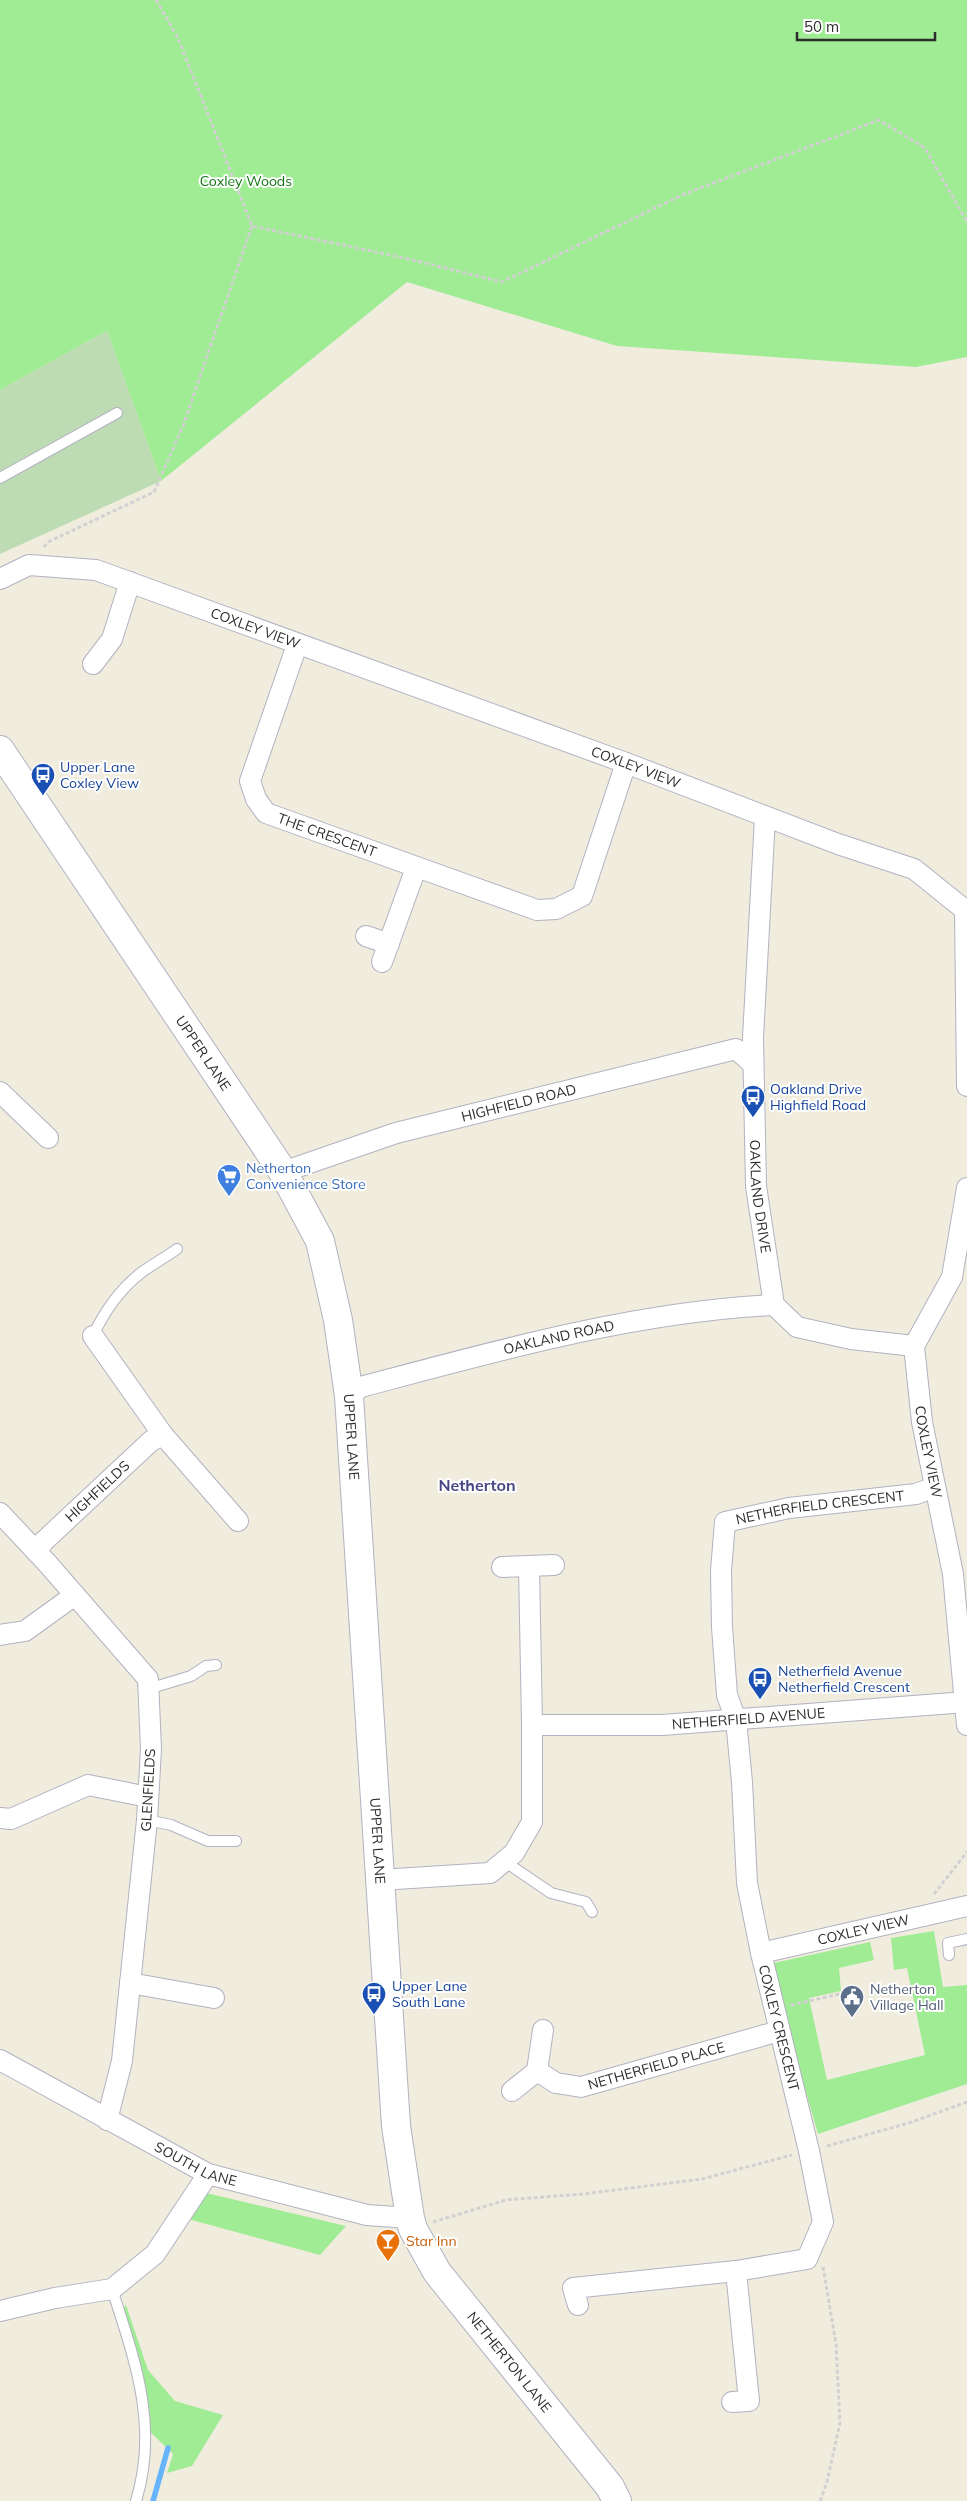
<svg xmlns="http://www.w3.org/2000/svg" width="967" height="2501" viewBox="0 0 967 2501" font-family="Mulish,sans-serif">
  <style>
    .green { fill: #a0ec95 }
    .cemetery { fill: #bedcb3 }
    .lines { fill: none; stroke-linecap: round; stroke-linejoin: round }
    .stream { stroke: #66b5fc; stroke-width: 5.5 }
    .lane-casing { stroke: #b2b2c2; stroke-width: 12 }
    .street-casing { stroke: #b2b2c2; stroke-width: 22 }
    .secondary-casing { stroke: #b2b2c2; stroke-width: 30 }
    .path { stroke: #d1d1d1; stroke-width: 3; stroke-dasharray: 4 2.5; stroke-linecap: butt }
    .lane { stroke: #fff; stroke-width: 10 }
    .street { stroke: #fff; stroke-width: 20 }
    .secondary { stroke: #fff; stroke-width: 28 }
    .labels { text-anchor: middle; stroke-width: 4; stroke-linejoin: round; paint-order: stroke }
    .park-label { font-size: 14px; fill: #127412; stroke: #fff }
    .street-label { font-size: 14px; fill: #2d2d2d; stroke: #fff }
    .transit-label { font-size: 14px; fill: #164399; stroke: #fff; text-anchor: start }
    .shop-label { font-size: 14px; fill: #366cbe; stroke: #fff; text-anchor: start }
    .service-label { font-size: 14px; fill: #4e5e75; stroke: #fff; text-anchor: start }
    .food-label { font-size: 14px; fill: #c56008; stroke: #fff; text-anchor: start }
    .quarter-label { font-size: 16px; font-weight: bold; fill: #494783; stroke: #fff }
  </style>
  <rect width="100%" height="100%" fill="#f0ecde"/>
  <g class="green">
    <polygon points="0,0 967,0 967,357 916,367 617,346 407,282 161,481 107,331 0,390"/>
    <polygon points="934,1931 943,1987 967,1985 967,2084 818,2134 769,1964 870,1942 874,1960 839,1968 841,1991 809,1998 827,2080 925,2055 907,1968 894,1970 891,1938"/>
    <polygon points="206,2193 346,2226 320,2255 188,2219"/>
    <polygon points="126,2305 148,2370 175,2401 223,2415 192,2466 167,2473 173,2454 145,2427 120,2313"/>
  </g>
  <polygon class="cemetery" points="107,331 161,481 0,554 0,390"/>
  <g class="lines">
    <polyline class="stream" points="153,2501 168,2448"/>
    <defs>
      <g id="lane">
        <polyline points="0,478 117,413"/>
        <path d="M93 1336C104 1312 120 1289 142 1272 153 1264 166 1257 177 1249"/>
        <polyline points="148,1689 191,1676 206,1666 216,1665"/>
        <polyline points="147,1820 171,1825 208,1841 236,1841"/>
        <polyline points="504,1861 551,1893 586,1902 592,1912"/>
        <polyline points="949,1955 948,1943 967,1939"/>
        <path d="M112 2289C135 2361 159 2426 136 2501"/>
      </g>
      <g id="street">
        <path id="s1" d="M0 579 29 565 96 570 626 763 838 844 914 869 965 910 967 1086"/>
        <path id="s2" d="M297 645 250 781 256 799 266 813 537 910 556 909 582 896 626 763"/>
        <polyline points="93,664 112,639 130,582"/>
        <path id="s3" d="M765 817 753 1038 756 1186 774 1305 797 1327 851 1339 914 1346"/>
        <polyline points="366,936 389,944"/>
        <polyline points="382,962 416,868"/>
        <polyline points="0,1092 48,1138"/>
        <path id="s4" d="M283 1172 396 1133 736 1049 753 1064"/>
        <path id="s5" d="M967 1188 952 1277 914 1346 922 1422 953 1574 967 1725"/>
        <polyline points="93,1336 163,1435"/>
        <path id="s6" d="M349 1396 361 1387C496 1351 633 1312 774 1305"/>
        <polyline points="0,1513 47,1563 148,1679 151,1749 147,1820 122,2061 107,2120"/>
        <path id="s7" d="M37 1552 43 1542 151 1441 163 1435 238 1521"/>
        <polyline points="529,1566 532,1725"/>
        <polyline points="502,1567 554,1565"/>
        <polyline points="0,1635 25,1631 75,1595"/>
        <polyline points="0,1818 11,1819 88,1785 148,1797"/>
        <path id="s8" d="M380 1880 490 1873 514 1853 532 1822V1725H662L966 1702"/>
        <path id="s9" d="M761 1953 967 1906"/>
        <polyline points="130,1983 214,1998"/>
        <path id="s10" d="M0 2060 208 2174 367 2215 410 2218"/>
        <polyline points="537,2071 543,2030"/>
        <path id="s11" d="M512 2091 537 2071 556 2083 581 2087 779 2031"/>
        <path id="s12" d="M578 2305 573 2288 736 2271 807 2259 823 2222 809 2151 761 1953 747 1883 742 1782 736 1720 727 1695 722 1627 721 1571 725 1522 789 1508 916 1494 935 1487"/>
        <polyline points="0,2311 55,2298 112,2289 155,2254 208,2174"/>
        <polyline points="732,2402 749,2401 736,2271"/>
      </g>
      <g id="secondary">
        <path id="s13" d="M0 750 283 1172 320 1241 338 1320 349 1396 396 2126 410 2218 413 2229 437 2272 610 2487 617 2501"/>
      </g>
    </defs>
    <use href="#lane" class="lane-casing"/>
    <use href="#street" class="street-casing"/>
    <use href="#secondary" class="secondary-casing"/>
    <g class="path">
      <polyline points="156,0 178,38 252,226 409,259 502,282 682,195 879,120 925,148 967,222"/>
      <polyline points="44,547 48,542 154,492 183,426 252,226"/>
      <polyline points="934,1894 967,1852"/>
      <polyline points="791,2005 844,1993"/>
      <polyline points="827,2146 912,2122 967,2102"/>
      <polyline points="433,2222 506,2200 583,2194 702,2179 792,2155"/>
      <polyline points="820,2501 827,2482 840,2423 836,2344 823,2267"/>
    </g>
    <use href="#lane" class="lane"/>
    <use href="#street" class="street"/>
    <use href="#secondary" class="secondary"/>
  </g>
  <defs>
    <symbol id="bus-pin" viewBox="-11 -11 22 30"><path d="M0 17L-7.5 6A9.5 9.5 0 1 1 7.5 6Z" fill="#1a4fb4" stroke="#fff"/><path d="M-5-6H5V4H4V6H2V4H-2V6H-4V4H-5ZM-3.5-4V0h7V-4ZM-3.5 1.2v1.5H-2V1.2ZM2 1.2v1.5H3.5V1.2Z" fill="#fff"/></symbol>
    <symbol id="supermarket-pin" viewBox="-11 -11 22 30"><path d="M0 17L-7.5 6A9.5 9.5 0 1 1 7.5 6Z" fill="#3f7fe0" stroke="#fff"/><path d="M-6-5.5h2.5l.6 2H6L4.5 2H-2.5L-4.4-4H-6ZM-1.5 3.2a1.3 1.3 0 1 0 .1 0ZM3 3.2a1.3 1.3 0 1 0 .1 0Z" fill="#fff"/></symbol>
    <symbol id="civic-pin" viewBox="-11 -11 22 30"><path d="M0 17L-7.5 6A9.5 9.5 0 1 1 7.5 6Z" fill="#5c6f8a" stroke="#fff"/><path d="M-.6-6.5H3V-4.5H.6V-3L4-1V1h2V6H-6V1h2V-1L-.6-3ZM-1.2 2.5V6h2.4V2.5Z" fill="#fff"/></symbol>
    <symbol id="bar-pin" viewBox="-11 -11 22 30"><path d="M0 17L-7.5 6A9.5 9.5 0 1 1 7.5 6Z" fill="#e8710a" stroke="#fff"/><path d="M-6-5H6L.8 .8V4.5H3.5V6h-7V4.5H-.8V.8Z" fill="#fff"/></symbol>
  </defs>
  <g fill-rule="evenodd">
    <use href="#bus-pin" x="29" y="761" width="28" height="38"/>
    <use href="#bus-pin" x="739" y="1083" width="28" height="38"/>
    <use href="#supermarket-pin" x="215" y="1162" width="28" height="38"/>
    <use href="#bus-pin" x="746" y="1665" width="28" height="38"/>
    <use href="#bus-pin" x="360" y="1980" width="28" height="38"/>
    <use href="#civic-pin" x="838" y="1983" width="28" height="38"/>
    <use href="#bar-pin" x="374" y="2227" width="28" height="38"/>
  </g>
  <g class="labels">
    <g class="park-label">
      <text x="246" y="186">Coxley Woods</text>
    </g>
    <g class="street-label">
      <text dy="5" stroke="none"><textPath href="#s1" startOffset="269">COXLEY VIEW</textPath></text>
      <text dy="5" stroke="none"><textPath href="#s1" startOffset="674">COXLEY VIEW</textPath></text>
      <text dy="5" stroke="none"><textPath href="#s2" startOffset="245">THE CRESCENT</textPath></text>
      <text dy="5" stroke="none"><textPath href="#s13" startOffset="365">UPPER LANE</textPath></text>
      <text dy="5" stroke="none"><textPath href="#s4" startOffset="246">HIGHFIELD ROAD</textPath></text>
      <text dy="5" stroke="none"><textPath href="#s3" startOffset="380">OAKLAND DRIVE</textPath></text>
      <text dy="5" stroke="none"><textPath href="#s6" startOffset="219">OAKLAND ROAD</textPath></text>
      <text dy="5" stroke="none"><textPath href="#s13" startOffset="785">UPPER LANE</textPath></text>
      <text dy="5" stroke="none"><textPath href="#s5" startOffset="276">COXLEY VIEW</textPath></text>
      <text dy="5" stroke="none"><textPath href="#s7" startOffset="86">HIGHFIELDS</textPath></text>
      <text dy="5" stroke="none"><textPath href="#s12" startOffset="1101">NETHERFIELD CRESCENT</textPath></text>
      <text dy="5" stroke="none"><textPath href="#s8" startOffset="491">NETHERFIELD AVENUE</textPath></text>
      <text transform="translate(148 1790) rotate(-87)" y="5">GLENFIELDS</text>
      <text dy="5" stroke="none"><textPath href="#s13" startOffset="1190">UPPER LANE</textPath></text>
      <text dy="5" stroke="none"><textPath href="#s9" startOffset="105">COXLEY VIEW</textPath></text>
      <text transform="translate(779 2028) rotate(76)" y="5">COXLEY CRESCENT</text>
      <text dy="5" stroke="none"><textPath href="#s11" startOffset="158">NETHERFIELD PLACE</textPath></text>
      <text dy="5" stroke="none"><textPath href="#s10" startOffset="222">SOUTH LANE</textPath></text>
      <text dy="5" stroke="none"><textPath href="#s13" startOffset="1745">NETHERTON LANE</textPath></text>
    </g>
    <g class="transit-label">
      <text x="60" y="772">Upper Lane<tspan x="60" dy="16">Coxley View</tspan></text>
      <text x="770" y="1094">Oakland Drive<tspan x="770" dy="16">Highfield Road</tspan></text>
      <text x="778" y="1676">Netherfield Avenue<tspan x="778" dy="16">Netherfield Crescent</tspan></text>
      <text x="392" y="1991">Upper Lane<tspan x="392" dy="16">South Lane</tspan></text>
    </g>
    <g class="shop-label">
      <text x="246" y="1173">Netherton<tspan x="246" dy="16">Convenience Store</tspan></text>
    </g>
    <g class="service-label">
      <text x="870" y="1994">Netherton<tspan x="870" dy="16">Village Hall</tspan></text>
    </g>
    <g class="food-label">
      <text x="406" y="2246">Star Inn</text>
    </g>
    <g class="quarter-label">
      <text x="477" y="1491">Netherton</text>
    </g>
  </g>
  <path d="M797 32v8h138v-8" fill="none" stroke="#2d2d2d" stroke-width="2.5"/>
  <text x="804" y="32" font-size="15" fill="#2d2d2d" stroke="#ffffff" stroke-width="4" paint-order="stroke">50 m</text>
</svg>
